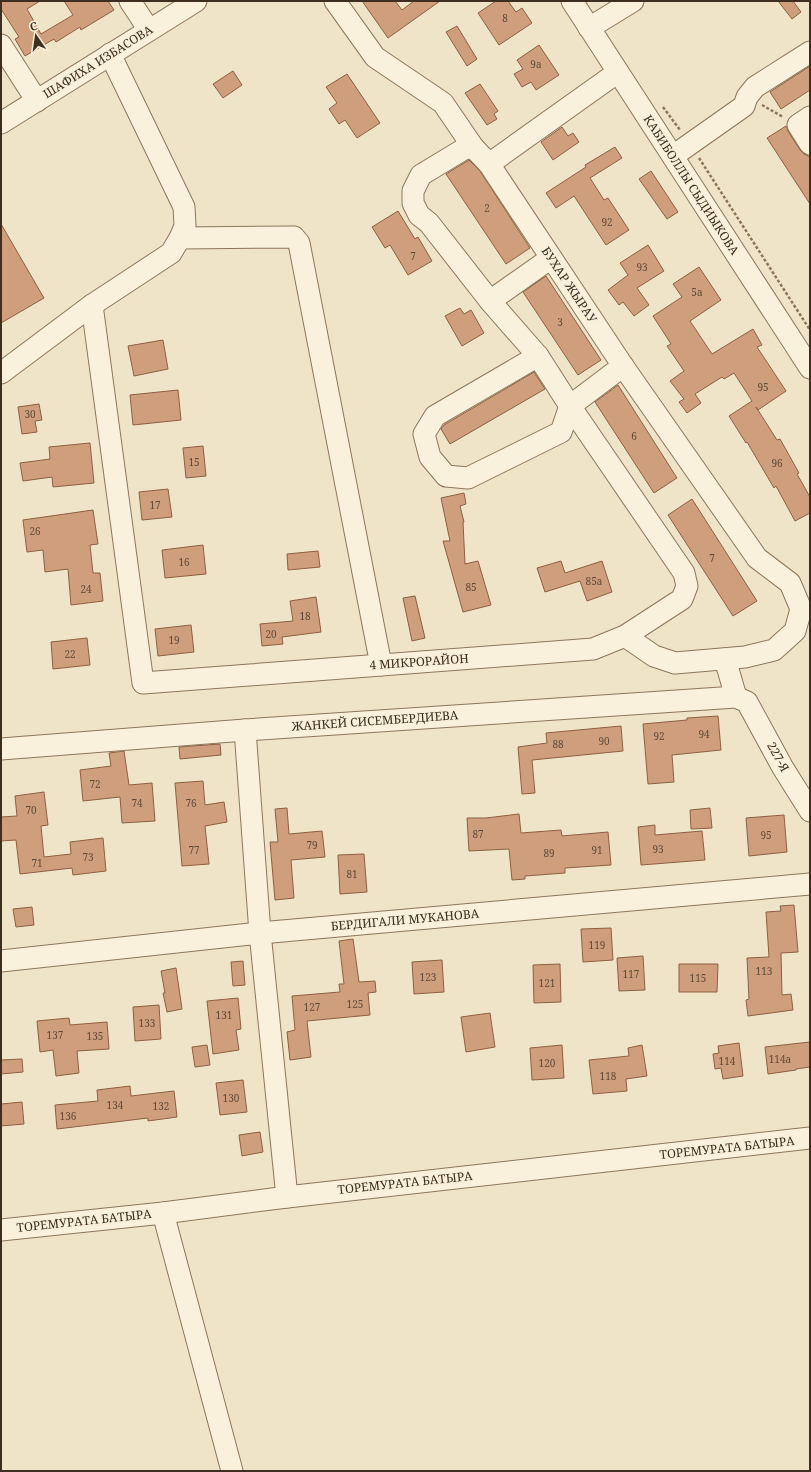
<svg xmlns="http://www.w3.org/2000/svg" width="811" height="1472" viewBox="0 0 811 1472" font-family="'Noto Serif',serif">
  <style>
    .building { fill: #cf9f7d; stroke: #8d5f41 }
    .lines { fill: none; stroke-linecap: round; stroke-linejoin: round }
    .minor-casing { stroke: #8d765c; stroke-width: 23 }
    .path { stroke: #8d765c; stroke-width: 2.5; stroke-dasharray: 3 2; stroke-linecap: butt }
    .minor { stroke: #faf1dc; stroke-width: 21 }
    .labels { text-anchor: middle; stroke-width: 3; stroke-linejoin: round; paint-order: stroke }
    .number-label { font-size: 10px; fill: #624a37 }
    .street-label { font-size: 12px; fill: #3d2e20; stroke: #f7eed8 }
  </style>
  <rect width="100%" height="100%" fill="#f0e4c8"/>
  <g class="building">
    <polygon points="1,1 40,1 27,9 41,34 73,15 64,1 108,1 114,10 81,30 80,27 56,42 54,39 25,56 15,39 19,37 1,9"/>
    <polygon points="362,1 395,1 402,10 414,1 440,1 388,38"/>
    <polygon points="496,1 508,1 516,12 522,8 532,23 499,45 478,13"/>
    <polygon points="778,1 793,1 801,12 792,19"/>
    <polygon points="457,26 477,59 467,66 446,32"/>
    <polygon points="539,45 559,75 536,90 531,82 522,87 514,74 523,69 517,60"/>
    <polygon points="810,66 810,90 781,109 770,92"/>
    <polygon points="233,71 242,85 223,98 213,84"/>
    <polygon points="347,74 380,123 357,138 345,120 339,124 329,109 337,103 326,87"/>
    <polygon points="480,84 498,111 494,114 497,119 487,125 465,93"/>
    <polygon points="786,126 788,131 800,150 804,154 810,157 810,204 767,138"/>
    <polygon points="562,127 568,136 573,133 579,142 553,160 541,142"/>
    <polygon points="615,147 622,158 590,178 604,200 608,198 629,230 606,245 574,196 556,208 546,193 586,167 585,165"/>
    <polygon points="469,160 480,171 530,248 506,264 446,174"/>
    <polygon points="651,171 678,212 667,219 639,179"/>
    <polygon points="398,211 415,239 418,237 432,261 408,275 390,245 385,248 372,227"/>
    <polygon points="1,224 44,298 1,323"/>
    <polygon points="648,245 664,271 637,288 649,305 634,316 623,302 619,305 608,290 628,275 620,263"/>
    <polygon points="699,267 721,300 690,321 712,354 753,329 762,345 757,347 786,391 758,410 756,407 777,440 780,439 799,473 797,474 810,497 810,513 795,521 776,486 774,488 747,442 746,443 729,416 752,401 734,373 724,379 722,377 695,394 701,403 687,413 679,402 684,399 670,381 684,371 667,346 671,344 653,316 682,297 673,284"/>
    <polygon points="546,276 601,360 578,375 523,292"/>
    <polygon points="460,308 464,314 471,310 484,333 462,346 445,316"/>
    <polygon points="163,340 168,369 134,376 128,346"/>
    <polygon points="534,372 545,389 450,444 441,429 444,425"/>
    <polygon points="618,385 677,478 654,493 595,402"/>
    <polygon points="178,390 181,420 133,425 130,395"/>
    <polygon points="39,404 42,420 35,421 37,432 22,434 18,407"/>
    <polygon points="90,443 94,483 53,487 52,477 23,481 20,463 50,459 49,447"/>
    <polygon points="203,446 206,476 186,478 183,448"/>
    <polygon points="168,489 172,517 142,520 139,492"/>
    <polygon points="464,493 466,504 460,506 464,522 463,522 465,564 478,561 491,605 463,612 443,541 450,541 441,498"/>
    <polygon points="692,499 757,601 733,616 668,515"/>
    <polygon points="93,510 98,544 90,545 93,573 100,573 103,601 71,605 68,569 45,572 43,550 27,552 23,520"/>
    <polygon points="203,545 206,574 165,578 162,550"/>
    <polygon points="318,551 320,567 288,570 287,554"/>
    <polygon points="561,561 565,573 602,561 612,592 587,601 580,581 545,592 537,568"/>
    <polygon points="415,596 425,638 412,641 403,598"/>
    <polygon points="316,597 321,632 282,637 283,644 262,646 260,624 293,621 290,601"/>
    <polygon points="191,625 194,652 158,656 155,629"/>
    <polygon points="87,638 90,665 53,669 51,642"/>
    <polygon points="718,716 721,750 672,755 674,782 648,784 643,724 687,720 687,718"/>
    <polygon points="621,726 623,751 532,760 535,793 522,794 518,747 547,743 546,733"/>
    <polygon points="220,744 221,755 180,759 179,747"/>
    <polygon points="124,751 129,785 152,783 155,821 122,823 120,797 83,801 80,770 111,766 109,753"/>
    <polygon points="203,781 205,805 224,802 227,822 205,826 209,864 182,866 175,783"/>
    <polygon points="44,792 48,825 41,826 44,857 71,854 70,842 103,838 106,871 73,875 72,868 20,874 16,840 1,841 1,817 17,816 15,796"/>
    <polygon points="287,808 289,834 322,831 325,857 291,860 294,898 275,900 270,842 278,842 275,809"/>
    <polygon points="710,808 712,828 691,829 690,810"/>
    <polygon points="519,814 521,833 561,830 562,836 608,832 611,865 565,868 565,873 525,876 525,879 512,880 509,849 469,851 467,818 486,818"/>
    <polygon points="784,815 787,852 749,856 746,818"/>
    <polygon points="655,825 655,835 702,831 705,860 641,865 638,827"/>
    <polygon points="364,854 367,892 340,894 338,855"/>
    <polygon points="794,905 798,952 781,953 782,995 791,994 793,1010 748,1016 746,1000 749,999 747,958 769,957 766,912 781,911 780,906"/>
    <polygon points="32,907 34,925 16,927 13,909"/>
    <polygon points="611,928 613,960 583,962 581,929"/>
    <polygon points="353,939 359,982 375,981 376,992 368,993 370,1015 307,1021 311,1057 290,1060 287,1032 295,1030 292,996 340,992 339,984 344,984 339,941"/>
    <polygon points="643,956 645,990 619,991 617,958"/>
    <polygon points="442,960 444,992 414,994 412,962"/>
    <polygon points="243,961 245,985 233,986 231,962"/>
    <polygon points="560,964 561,1002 534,1003 533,965"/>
    <polygon points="679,964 718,964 717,992 679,992"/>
    <polygon points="176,968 182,1009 167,1012 163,993 165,993 161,971"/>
    <polygon points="238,998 241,1029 236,1030 239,1050 213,1054 207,1001"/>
    <polygon points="159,1005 161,1039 135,1041 133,1007"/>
    <polygon points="490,1013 495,1047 466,1052 461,1017"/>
    <polygon points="69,1018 70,1025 107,1022 109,1049 77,1051 79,1073 56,1076 53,1050 40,1052 37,1021"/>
    <polygon points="810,1042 810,1067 796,1069 796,1070 768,1074 765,1047"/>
    <polygon points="739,1043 743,1076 723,1079 721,1068 715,1069 713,1054 719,1053 718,1046"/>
    <polygon points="207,1045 210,1065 195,1067 192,1047"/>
    <polygon points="562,1045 564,1078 532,1080 530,1048"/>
    <polygon points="642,1045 647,1076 626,1079 627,1091 593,1094 589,1060 629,1056 628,1048"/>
    <polygon points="22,1059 23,1072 1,1074 1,1060"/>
    <polygon points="243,1080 247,1112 220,1115 216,1083"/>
    <polygon points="130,1086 131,1096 174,1091 177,1117 148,1121 148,1118 57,1129 55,1105 98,1101 97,1090"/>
    <polygon points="22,1102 24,1124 1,1126 1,1104"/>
    <polygon points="260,1132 263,1152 242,1156 239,1135"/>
  </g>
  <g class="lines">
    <defs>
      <g id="minor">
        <polyline points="130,1 149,30"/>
        <polyline points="335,1 375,57 443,103 473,147 489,164 623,366 757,558 790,583 801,609 795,631 774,650 745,657 675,663 654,656 625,636"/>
        <polyline points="572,1 810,368"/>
        <polyline points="589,28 633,1"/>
        <polyline points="1,45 37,101"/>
        <polyline points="810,117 798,125 810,144"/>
        <polyline points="1,123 196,1"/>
        <polyline points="673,156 744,106 747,97 755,87 810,52"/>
        <polyline points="489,164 618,72"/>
        <polyline points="180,238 294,237 299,243 381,665"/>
        <polyline points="490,301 551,258"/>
        <polyline points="92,305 143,683 593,649 625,636 682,599 687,586 684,573 570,406 538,356 490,301 429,223 419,215 413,203 413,191 421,175 464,149 473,147"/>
        <polyline points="538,356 435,416 424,434 430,457 446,476 468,478 561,432 570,406 623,366"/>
        <polyline points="1,373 92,305 171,253 180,238 185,226 184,207 110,54"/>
        <polyline points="725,659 736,697"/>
        <polyline points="245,730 260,933 287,1197"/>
        <polyline points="1,749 245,730 736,697 747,702 783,768 810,811"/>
        <polyline points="1,961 260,933 810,884"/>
        <polyline points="163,1213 232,1471"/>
        <polyline points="1,1230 163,1213 287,1197 810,1138"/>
      </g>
    </defs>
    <use href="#minor" class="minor-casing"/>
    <g class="path">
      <polyline points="762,105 783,117"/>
      <polyline points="663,107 680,130"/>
      <polyline points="699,158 810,330"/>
    </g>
    <use href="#minor" class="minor"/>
  </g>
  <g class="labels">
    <g class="number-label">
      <text x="505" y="22">8</text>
      <text x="536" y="68">9а</text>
      <text x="487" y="212">2</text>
      <text x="607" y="226">92</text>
      <text x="413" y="260">7</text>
      <text x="642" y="271">93</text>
      <text x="697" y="296">5а</text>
      <text x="560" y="326">3</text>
      <text x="763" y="391">95</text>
      <text x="30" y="418">30</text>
      <text x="634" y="440">6</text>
      <text x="194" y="466">15</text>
      <text x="777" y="467">96</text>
      <text x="155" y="509">17</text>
      <text x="35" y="535">26</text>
      <text x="712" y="562">7</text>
      <text x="184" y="566">16</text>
      <text x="594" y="585">85а</text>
      <text x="471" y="591">85</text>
      <text x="86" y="593">24</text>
      <text x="305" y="620">18</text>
      <text x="271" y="638">20</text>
      <text x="174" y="644">19</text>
      <text x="70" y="658">22</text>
      <text x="704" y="738">94</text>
      <text x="659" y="740">92</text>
      <text x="604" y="745">90</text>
      <text x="558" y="748">88</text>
      <text x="95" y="788">72</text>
      <text x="137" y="807">74</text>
      <text x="191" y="807">76</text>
      <text x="31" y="814">70</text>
      <text x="478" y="838">87</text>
      <text x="766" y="839">95</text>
      <text x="312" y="849">79</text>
      <text x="658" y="853">93</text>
      <text x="194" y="854">77</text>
      <text x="597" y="854">91</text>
      <text x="549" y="857">89</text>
      <text x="88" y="861">73</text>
      <text x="37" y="867">71</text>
      <text x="352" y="878">81</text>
      <text x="597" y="949">119</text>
      <text x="764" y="975">113</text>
      <text x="631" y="978">117</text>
      <text x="428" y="981">123</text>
      <text x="698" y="982">115</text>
      <text x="547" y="987">121</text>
      <text x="355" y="1008">125</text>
      <text x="312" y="1011">127</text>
      <text x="224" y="1019">131</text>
      <text x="147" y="1027">133</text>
      <text x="55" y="1039">137</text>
      <text x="95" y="1040">135</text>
      <text x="780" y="1063">114а</text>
      <text x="727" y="1065">114</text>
      <text x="547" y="1067">120</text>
      <text x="608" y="1080">118</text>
      <text x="231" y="1102">130</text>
      <text x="115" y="1109">134</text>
      <text x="161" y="1110">132</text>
      <text x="68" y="1120">136</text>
    </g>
    <g class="street-label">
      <text transform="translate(98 62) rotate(-32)" y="4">ШАФИХА ИЗБАСОВА</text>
      <text transform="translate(691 185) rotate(57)" y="4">КАБИБОЛЛЫ СЫДИЫКОВА</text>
      <text transform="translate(569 285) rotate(56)" y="4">БУХАР ЖЫРАУ</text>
      <text transform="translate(419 662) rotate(-4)" y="4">4 МИКРОРАЙОН</text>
      <text transform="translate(375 721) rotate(-4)" y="4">ЖАНКЕЙ СИСЕМБЕРДИЕВА</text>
      <text transform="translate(778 757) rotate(61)" y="4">227-Я</text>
      <text transform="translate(405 920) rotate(-5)" y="4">БЕРДИГАЛИ МУКАНОВА</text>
      <text transform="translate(727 1148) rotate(-6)" y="4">ТОРЕМУРАТА БАТЫРА</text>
      <text transform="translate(405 1183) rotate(-6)" y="4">ТОРЕМУРАТА БАТЫРА</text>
      <text transform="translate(84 1221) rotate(-6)" y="4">ТОРЕМУРАТА БАТЫРА</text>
    </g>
  </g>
  <rect width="811" height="1472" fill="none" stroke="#3d2e20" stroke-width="4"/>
  <g transform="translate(36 36) rotate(347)" stroke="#f7eed8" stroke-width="3" paint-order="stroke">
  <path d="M0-3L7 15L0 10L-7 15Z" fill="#3d2e20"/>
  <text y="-6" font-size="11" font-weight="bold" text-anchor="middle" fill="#3d2e20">С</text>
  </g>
</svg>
